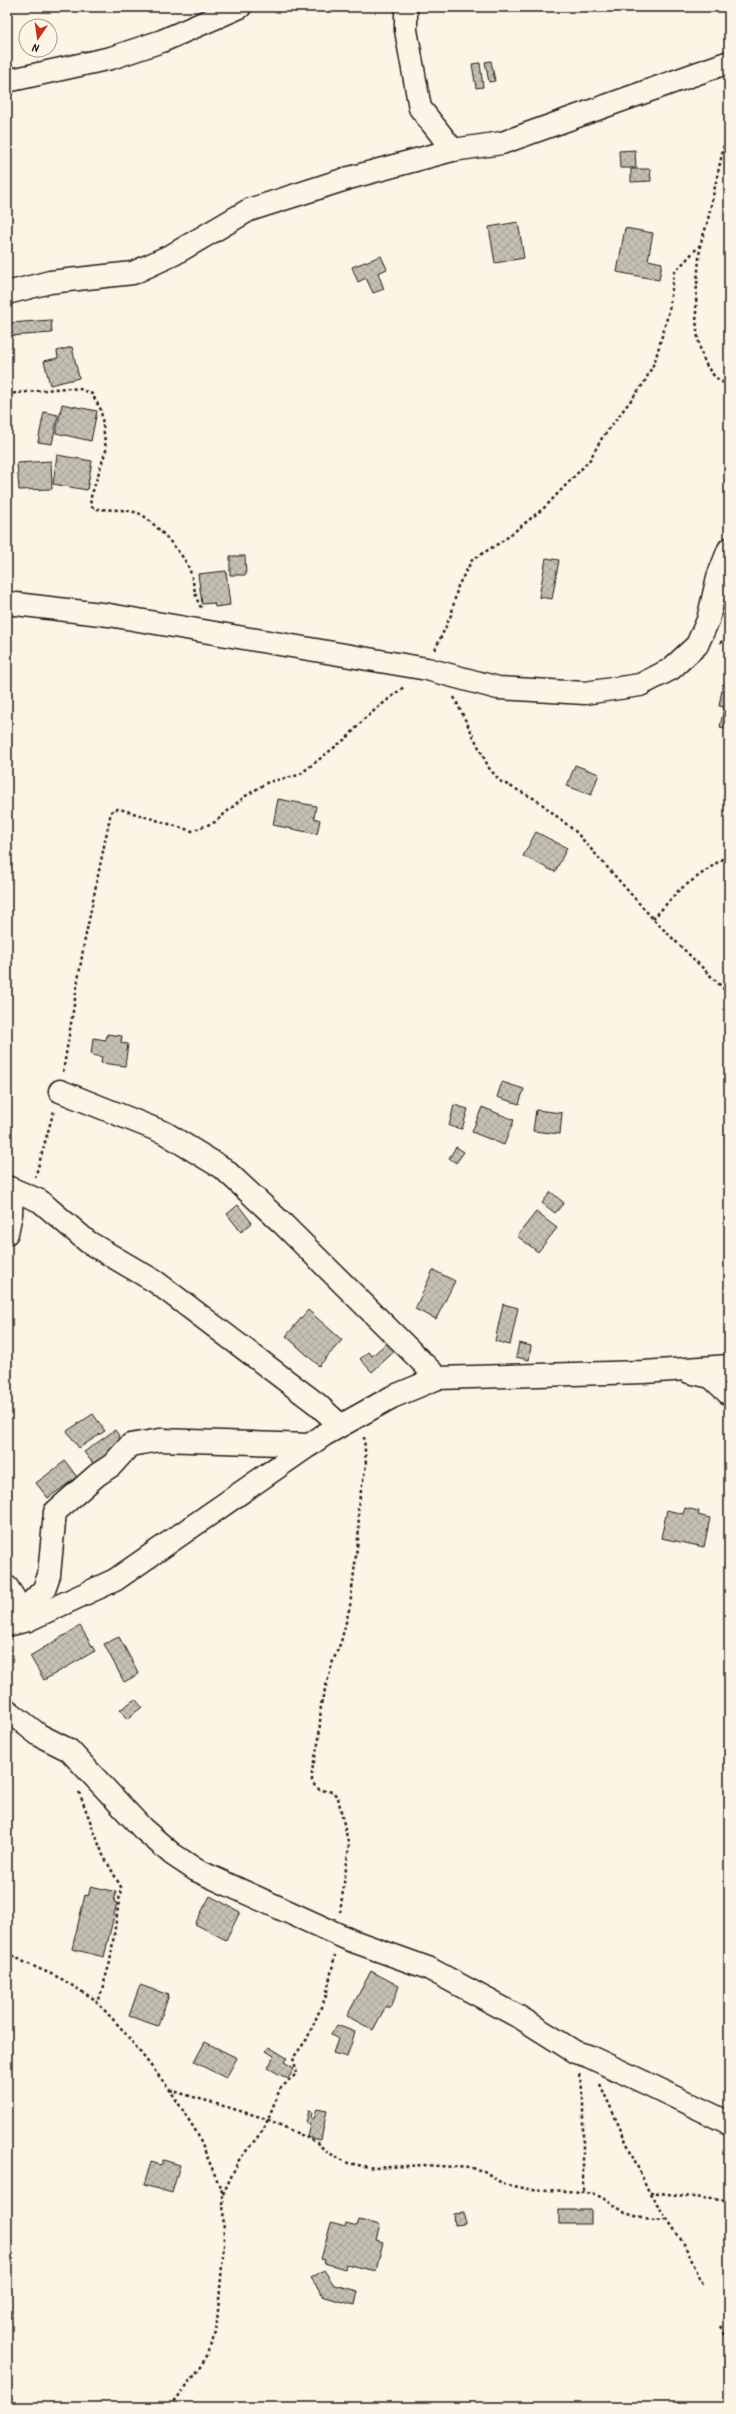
<svg xmlns="http://www.w3.org/2000/svg" width="736" height="2414" viewBox="0 0 736 2414" font-family="Kalam,sans-serif">
  <style>
    .building { fill: url(#building-cross-hatch); stroke: #1c1c1c }
    .lines { fill: none; stroke-linecap: round; stroke-linejoin: round }
    .street-casing { stroke: #1c1c1c; stroke-width: 25 }
    .path { stroke: #1c1c1c; stroke-width: 2.5; stroke-dasharray: 3 3; stroke-linecap: butt }
    .street { stroke: #fcf5e5; stroke-width: 22 }
  </style>
  <defs>
    <pattern id="building-cross-hatch" width="8" height="8" patternUnits="userSpaceOnUse"><rect width="8" height="8" fill="#c4c0b3"/><path d="M0 0l8 8M0 8l8-8" fill="none" stroke="#a8a499"/></pattern>
  </defs>
  <rect width="100%" height="100%" fill="#fcf5e5"/>
  <filter id="ink" filterUnits="userSpaceOnUse"><feTurbulence type="fractalNoise" baseFrequency=".025" numOctaves="2"/><feDisplacementMap in="SourceGraphic" scale="8" xChannelSelector="R" yChannelSelector="G"/><feConvolveMatrix kernelMatrix="1 2 1 2 8 2 1 2 1" color-interpolation-filters="sRGB"/></filter>
  <g filter="url(#ink)">
    <g class="building">
      <polygon points="491,61 495,81 489,82 485,62"/>
      <polygon points="480,63 483,87 476,88 472,64"/>
      <polygon points="635,150 636,168 620,168 619,151"/>
      <polygon points="631,169 650,169 651,181 631,182"/>
      <polygon points="518,222 524,258 495,263 489,227"/>
      <polygon points="625,228 653,233 648,260 662,263 659,280 617,272"/>
      <polygon points="381,256 387,269 378,273 384,289 373,293 366,278 358,282 352,267"/>
      <polygon points="51,320 52,333 10,336 9,323"/>
      <polygon points="72,347 79,378 50,385 44,361 58,358 57,351"/>
      <polygon points="62,404 97,411 91,441 56,433"/>
      <polygon points="44,412 58,415 52,444 38,442"/>
      <polygon points="57,455 92,461 87,490 53,484"/>
      <polygon points="51,461 52,489 19,490 17,463"/>
      <polygon points="230,556 245,556 246,575 230,575"/>
      <polygon points="546,558 559,560 552,599 539,597"/>
      <polygon points="226,571 230,605 215,607 214,603 202,604 198,574"/>
      <polygon points="723,684 729,685 729,729 720,727 724,707 719,706"/>
      <polygon points="575,765 599,774 591,795 567,786"/>
      <polygon points="278,799 316,806 314,818 320,820 317,834 273,825"/>
      <polygon points="536,832 567,848 555,872 523,856"/>
      <polygon points="107,1034 122,1036 121,1043 128,1044 125,1066 101,1063 102,1057 91,1055 93,1038 106,1040"/>
      <polygon points="502,1082 524,1089 519,1104 497,1097"/>
      <polygon points="729,1088 729,1107 725,1105"/>
      <polygon points="454,1105 468,1109 462,1129 449,1126"/>
      <polygon points="482,1107 514,1120 504,1145 472,1132"/>
      <polygon points="536,1110 562,1113 560,1134 533,1131"/>
      <polygon points="456,1147 464,1152 456,1163 449,1158"/>
      <polygon points="551,1192 564,1203 555,1213 542,1203"/>
      <polygon points="238,1205 252,1223 241,1232 227,1214"/>
      <polygon points="536,1212 557,1228 538,1252 517,1236"/>
      <polygon points="433,1270 455,1281 436,1319 415,1309"/>
      <polygon points="503,1304 518,1308 510,1345 495,1341"/>
      <polygon points="308,1310 342,1340 319,1366 286,1336"/>
      <polygon points="390,1340 398,1348 372,1372 360,1359 368,1352 372,1356"/>
      <polygon points="519,1343 531,1346 529,1360 516,1357"/>
      <polygon points="93,1414 105,1431 79,1448 67,1431"/>
      <polygon points="115,1430 125,1445 95,1466 84,1452"/>
      <polygon points="65,1461 77,1477 48,1498 36,1483"/>
      <polygon points="685,1508 699,1511 698,1515 710,1518 704,1547 661,1538 667,1510 683,1514"/>
      <polygon points="80,1626 95,1651 44,1680 30,1656"/>
      <polygon points="119,1637 139,1674 124,1682 104,1644"/>
      <polygon points="135,1699 142,1707 127,1719 120,1710"/>
      <polygon points="91,1886 116,1892 114,1902 117,1903 104,1957 72,1949 85,1895 88,1896"/>
      <polygon points="210,1896 240,1912 226,1940 195,1924"/>
      <polygon points="371,1971 399,1986 391,2008 386,2006 373,2030 347,2016"/>
      <polygon points="140,1985 169,1995 158,2026 129,2016"/>
      <polygon points="337,2025 355,2032 347,2057 333,2053 338,2039 331,2035"/>
      <polygon points="205,2042 237,2058 226,2078 194,2062"/>
      <polygon points="269,2047 287,2058 284,2062 294,2068 288,2079 268,2068 274,2056 266,2051"/>
      <polygon points="317,2108 327,2110 321,2140 307,2137 310,2124 306,2123 309,2110 312,2111 311,2118 314,2119"/>
      <polygon points="163,2160 180,2165 172,2193 144,2185 151,2162 161,2165"/>
      <rect x="559" y="2210" width="32" height="14"/>
      <polygon points="464,2213 465,2224 455,2225 454,2214"/>
      <polygon points="359,2220 380,2225 376,2240 383,2242 376,2271 346,2264 345,2269 324,2263 325,2260 321,2259 331,2223 345,2227 346,2223 357,2226"/>
      <polygon points="324,2270 334,2285 358,2291 355,2305 324,2297 311,2278"/>
    </g>
    <g class="lines">
      <defs>
        <g id="street">
          <polyline points="406,7 406,30 420,108 453,150"/>
          <polyline points="7,81 111,58 162,41 240,7"/>
          <polyline points="7,293 50,282 133,273 174,254 249,210 349,178 453,150 502,143 729,62"/>
          <polyline points="7,603 109,615 427,669 498,688 585,693 640,685 671,669 697,645 708,620 718,577 729,549"/>
          <polyline points="60,1091 165,1133 224,1169 283,1224 438,1378"/>
          <polyline points="7,1187 40,1201 88,1242 156,1282 317,1404 340,1425"/>
          <polyline points="7,1233 11,1214 12,1190"/>
          <polyline points="689,1372 711,1377 729,1394"/>
          <polyline points="7,1587 28,1620"/>
          <polyline points="23,1611 44,1589 49,1575 55,1512 97,1475 112,1465 130,1445 160,1440 310,1445"/>
          <polyline points="7,1625 28,1620 115,1580 324,1435 392,1397 438,1378 644,1372 729,1366"/>
          <polyline points="7,1710 39,1735 69,1750 143,1829 172,1854 196,1870 350,1940 428,1968 521,2018 575,2052 588,2056 650,2085 729,2123"/>
        </g>
      </defs>
      <use href="#street" class="street-casing"/>
      <g class="path">
        <path d="M700 245C698 283 683 369 729 385"/>
        <path d="M7 394 65 388 80 389 92 394 101 410 106 450 90 500 92 507 96 509C109 510 125 509 138 513 150 517 183 554 188 566 195 581 193 596 202 609"/>
        <polyline points="720,642 729,641"/>
        <polyline points="435,650 451,615 458,586 472,560 504,540 545,507 589,461 602,438 644,383 655,361 669,311 674,273 700,245 707,224 729,121"/>
        <polyline points="454,697 489,768 500,781 537,800 576,832 653,919 729,994"/>
        <polyline points="653,919 679,890 722,859 729,850"/>
        <polyline points="63,1072 84,944 111,812 115,809 120,809 192,831 215,822 244,797 268,782 299,775 349,736 365,718 405,686"/>
        <polyline points="35,1178 54,1110"/>
        <polyline points="79,1792 103,1855 121,1887 110,1962 98,2003"/>
        <polyline points="340,1913 349,1846 338,1798 333,1792 320,1790 315,1786 312,1781 312,1771 319,1739 321,1704 333,1661 341,1642 350,1606 359,1530 358,1506 366,1465 364,1437"/>
        <polyline points="7,1952 24,1962 60,1978 94,1999 121,2028 170,2090 197,2133 223,2194 224,2244 216,2333 201,2367 170,2407"/>
        <polyline points="579,2074 583,2093 583,2192"/>
        <polyline points="600,2084 649,2192 684,2244 704,2286"/>
        <polyline points="170,2090 267,2119 316,2142 327,2152 348,2163 374,2168 423,2165 471,2168 484,2171 503,2184 529,2189 583,2192 605,2198 625,2213 649,2220 668,2219"/>
        <polyline points="650,2192 729,2201"/>
        <polyline points="223,2194 239,2160 264,2129 280,2089 297,2073 293,2058 307,2039 326,1996 335,1955"/>
        <polyline points="721,2327 729,2342"/>
      </g>
      <use href="#street" class="street"/>
    </g>
  </g>
  <rect width="736" height="2414" fill="none" stroke="#fcf5e5" stroke-width="24"/>
  <rect x="12" y="12" width="712" height="2390" fill="none" stroke="#1c1c1c" stroke-width="1.5" filter="url(#ink)"/>
  <g transform="translate(38 38) rotate(193)"><circle r="19" fill="#fcf5e5" stroke="#a29e95"/>
  <path d="M0-3L7 15L0 10L-7 15Z" fill="#c8321e"/>
  <text y="-6" font-size="11" font-weight="bold" text-anchor="middle" fill="#1c1c1c">N</text>
  </g>
</svg>
